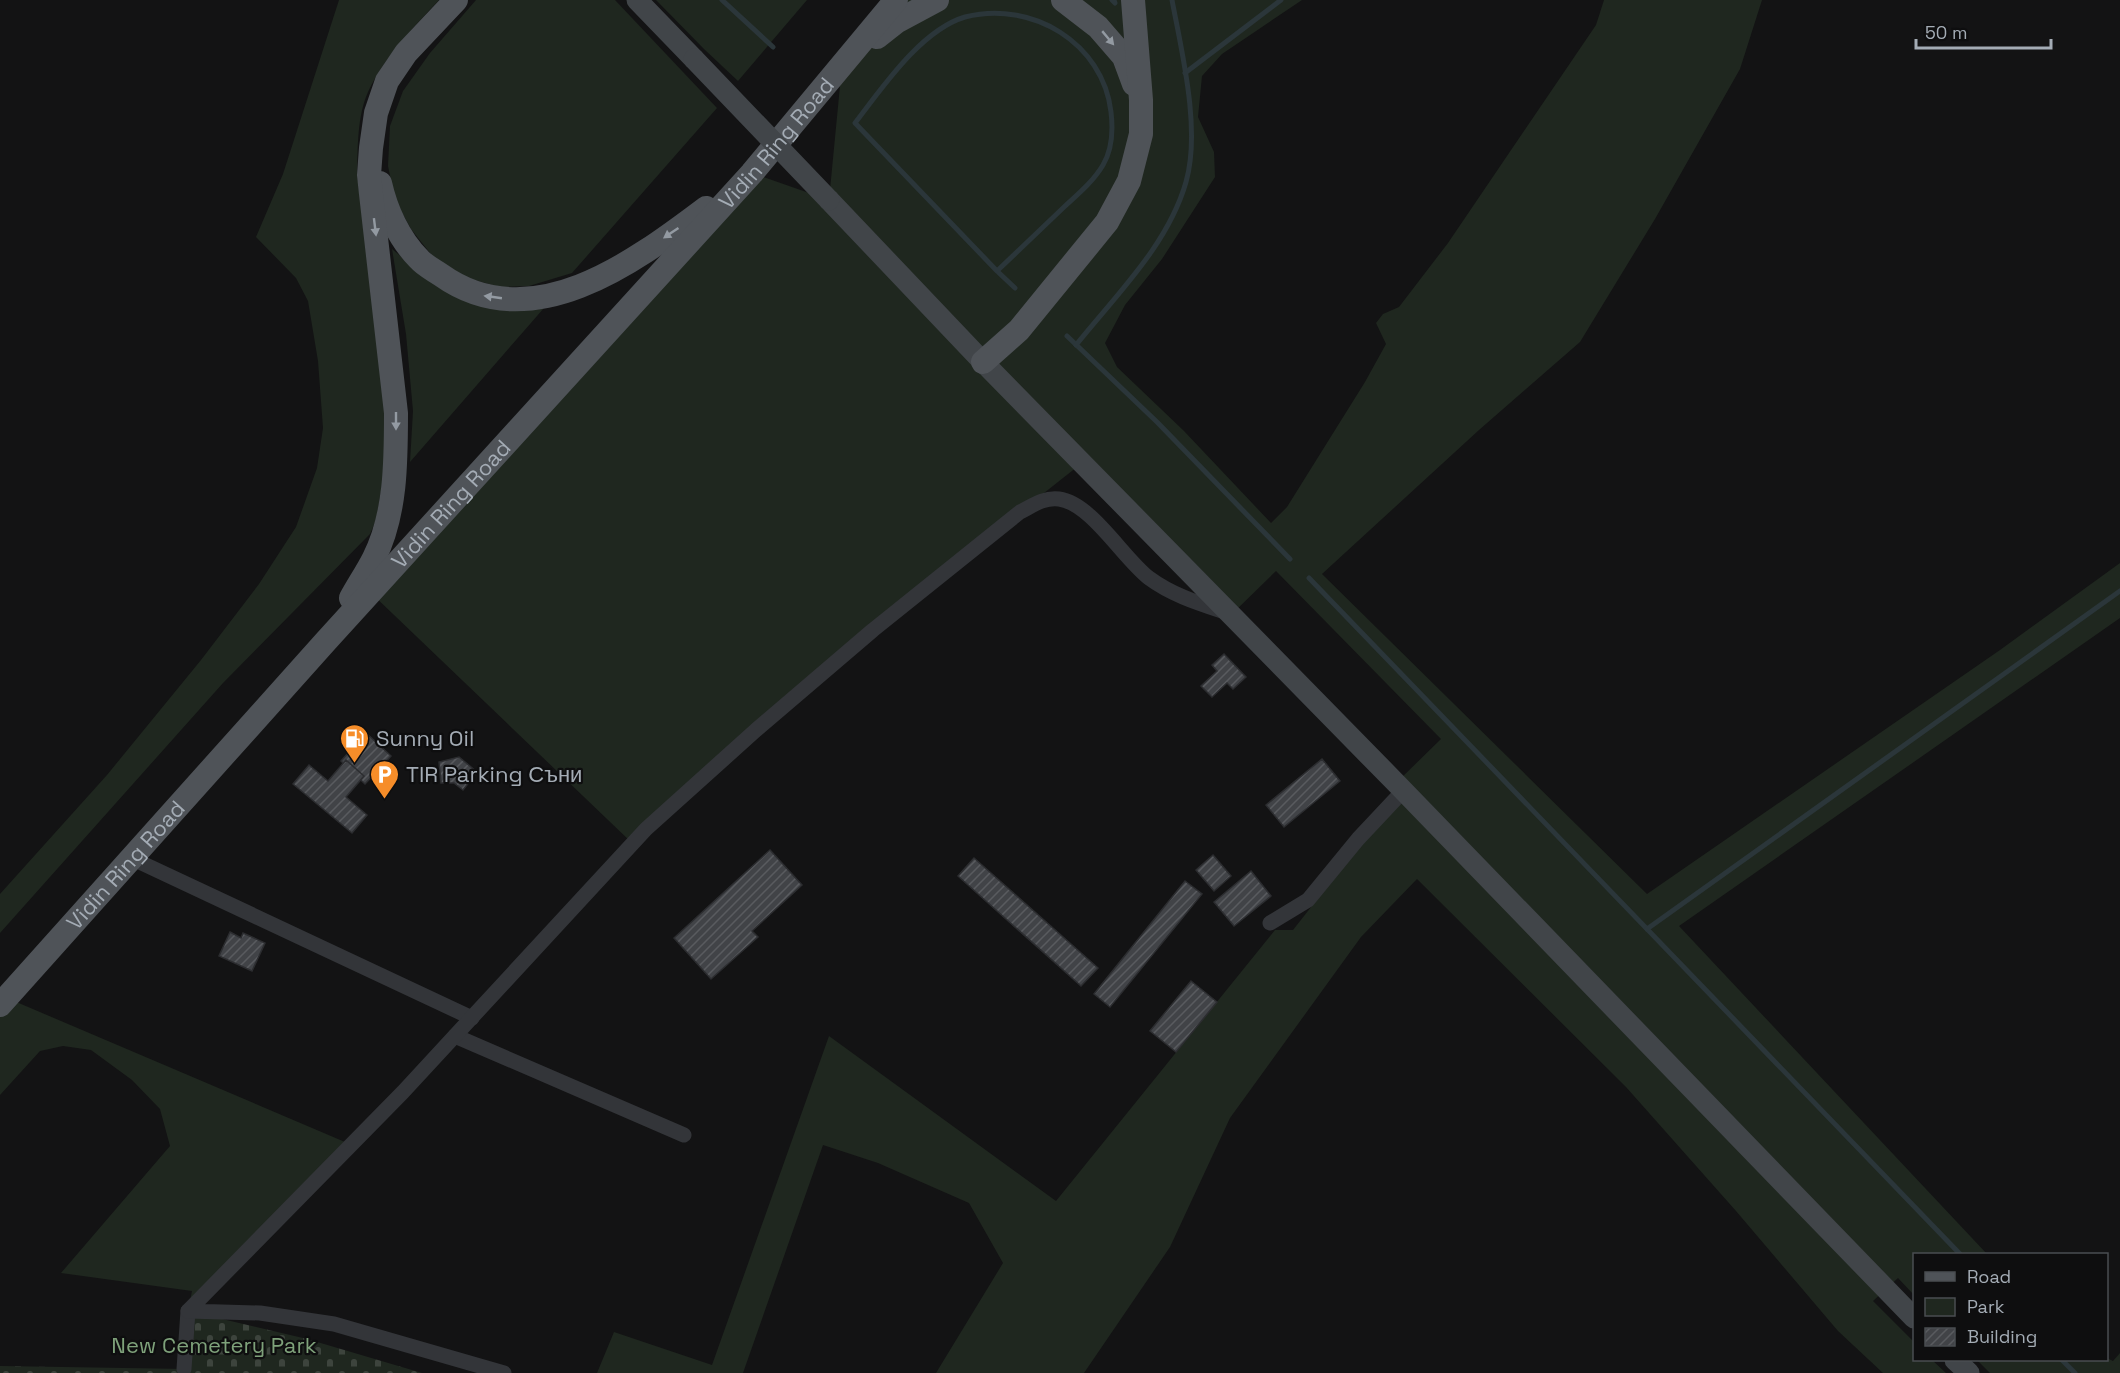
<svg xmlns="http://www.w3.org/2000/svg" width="2120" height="1373" viewBox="0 0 2120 1373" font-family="'Space Grotesk',sans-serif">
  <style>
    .green { fill: #1f271f }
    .cemetery { fill: url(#cemetery-stones) }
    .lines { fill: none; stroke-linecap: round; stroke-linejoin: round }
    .stream { stroke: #2b363a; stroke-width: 5 }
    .building { fill: url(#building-hatch); stroke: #2c2d30; stroke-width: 1.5 }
    .minor { stroke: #333539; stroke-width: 15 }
    .secondary { stroke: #414549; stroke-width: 21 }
    .primary { stroke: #4f5358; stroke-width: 24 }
    .secondary-bridge { stroke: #414549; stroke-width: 21 }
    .oneway { fill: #939aa2 }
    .labels { text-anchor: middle; stroke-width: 4.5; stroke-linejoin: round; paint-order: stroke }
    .street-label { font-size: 22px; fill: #a4acb5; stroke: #0e0e0f }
    .poi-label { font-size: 22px; fill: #a4acb5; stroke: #0e0e0f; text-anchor: start }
    .park-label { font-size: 22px; fill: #7ea17a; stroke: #0e0e0f }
  </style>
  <defs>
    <pattern id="cemetery-stones" width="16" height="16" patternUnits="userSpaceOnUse" patternTransform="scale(1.5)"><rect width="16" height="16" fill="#1f271f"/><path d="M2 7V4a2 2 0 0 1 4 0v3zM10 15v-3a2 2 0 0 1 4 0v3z" fill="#3d443d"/></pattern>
    <pattern id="building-hatch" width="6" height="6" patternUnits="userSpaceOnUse" patternTransform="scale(1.5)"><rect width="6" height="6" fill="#414347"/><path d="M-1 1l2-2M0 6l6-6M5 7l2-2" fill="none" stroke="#595b5f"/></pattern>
  </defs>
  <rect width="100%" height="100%" fill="#131314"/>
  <g class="green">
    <path d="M339 0H439C413 28 384 57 368 92 357 117 358 147 357 174L390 441 376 520 370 534 223 683 0 933V894L107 775 201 660 259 584 296 527 317 468 323 428 318 361 308 301 296 278 256 237 283 174Z"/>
    <polygon points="476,0 615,0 717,108 572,273 529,286 500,287 467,278 434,258 411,229 395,200 388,166 390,126 403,91 430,53"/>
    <polygon points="656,0 807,0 738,81 704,49"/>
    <polygon points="896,0 1302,0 1222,54 1202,76 1198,117 1214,152 1215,177 1162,259 1125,305 1105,343 1117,367 1184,431 1271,523 1287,507 1365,382 1386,344 1376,323 1383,314 1399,307 1448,243 1596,25 1604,0 1762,0 1740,69 1655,219 1580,342 1479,430 1322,574 1647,894 2000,650 2120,563 2120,618 1679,926 1987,1254 1914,1254 1914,1295 1898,1278 1873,1301 1914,1342 1914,1360 1932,1360 1946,1373 1883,1373 1838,1331 1736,1211 1626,1087 1417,879 1361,937 1230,1118 1170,1247 1084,1373 936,1373 1003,1263 969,1203 878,1163 823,1145 743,1373 597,1373 614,1332 712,1365 829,1036 1056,1201 1275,930 1293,930 1403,790 1396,783 1441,739 1276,571 1232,614 1082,463 1020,512 631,842 370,592 752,173 829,200 842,65"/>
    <polygon points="392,249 409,263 544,308 410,462 413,411 406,334"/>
    <polygon points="7,998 352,1145 188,1311 192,1291 61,1273 170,1146 160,1109 132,1080 91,1050 63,1046 40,1051 0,1095 0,1005"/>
    <polygon points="2120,1353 2120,1373 1990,1373 1977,1360 2106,1360 2107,1358 2113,1361"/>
  </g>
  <polygon class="cemetery" points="188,1311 307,1339 422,1373 0,1373 0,1366 184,1369"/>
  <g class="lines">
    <g class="stream">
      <polyline points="722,0 773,47"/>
      <polyline points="1112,0 1115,3 1114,0"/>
      <polyline points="1185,73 1281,0"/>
      <path d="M997 271C1019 250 1041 229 1063 208 1077 195 1093 182 1103 165 1112 150 1113 129 1111 112 1103 43 1032 0 965 17 921 30 882 88 855 123L997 271 1015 288"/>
      <polyline points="1067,336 1157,422 1290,559"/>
      <path d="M1076 345C1116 295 1168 245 1186 182 1201 130 1182 53 1172 0"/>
      <polyline points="1309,578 1960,1254"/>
      <polyline points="1647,929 2120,591"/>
      <polyline points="2062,1360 2075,1373"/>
    </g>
  </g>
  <g class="building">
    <polygon points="1224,654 1246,677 1233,689 1227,683 1212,697 1201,686 1217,671 1212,665"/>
    <polygon points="366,733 391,756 365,784 341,761"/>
    <polygon points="459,757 477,772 463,790 454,783 441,783 439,762"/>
    <polygon points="1322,759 1340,781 1284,827 1266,805"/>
    <polygon points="346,760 364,776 346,797 367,815 352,833 293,784 309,765 328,781"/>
    <polygon points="770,850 802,885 752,931 758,937 711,979 674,938"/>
    <polygon points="1213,855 1231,876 1214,891 1196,870"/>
    <polygon points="974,858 1098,968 1081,986 958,876"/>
    <polygon points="1251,871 1271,896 1234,926 1214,902"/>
    <polygon points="1185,881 1202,894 1110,1007 1094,994"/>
    <polygon points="230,932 241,938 243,933 265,943 252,971 219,956"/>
    <polygon points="1191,981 1217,1002 1176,1052 1150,1031"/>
  </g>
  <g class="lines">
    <g class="minor">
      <polyline points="131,858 472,1018"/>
      <polyline points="1270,923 1308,900 1358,839 1404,790"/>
      <polyline points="455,1036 684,1135"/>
      <polyline points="184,1369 188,1311"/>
      <path d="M504 1373 334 1324 260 1313 188 1311 403 1092 646 829 756 730 873 630 1020 512C1032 506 1044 497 1059 499 1091 503 1123 558 1149 578 1172 595 1198 603 1225 612"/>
    </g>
    <g class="secondary">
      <polyline points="637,0 694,59"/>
      <polyline points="829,200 983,362 1396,783 1914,1318"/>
      <polyline points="1955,1360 1969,1373"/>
    </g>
    <g class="primary">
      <polyline points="1063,0 1098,27 1124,57 1134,84"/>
      <polyline points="877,37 896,22 937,0"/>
      <path d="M380 183C386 210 399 239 419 259 425 266 434 270 441 275 531 339 633 263 706 208"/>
      <polyline points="983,362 1019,330 1107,222 1129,181 1141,134 1141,100 1133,0"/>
      <path d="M351 598C358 585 367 572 374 558 396 515 396 461 396 413L371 194 369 175 371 148 376 113 387 81 406 53 456 0"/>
      <path id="s1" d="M0 1005 326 641 752 173 896 0"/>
    </g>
    <polyline class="secondary-bridge" points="694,59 829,200"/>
  </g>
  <defs><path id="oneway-solid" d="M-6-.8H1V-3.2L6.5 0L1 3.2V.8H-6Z" transform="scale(1.5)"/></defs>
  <g class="oneway">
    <use href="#oneway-solid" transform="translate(1108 38) rotate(50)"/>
    <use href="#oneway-solid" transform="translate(375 227) rotate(83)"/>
    <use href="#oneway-solid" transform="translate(671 233) rotate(146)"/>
    <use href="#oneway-solid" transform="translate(493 297) rotate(-172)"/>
    <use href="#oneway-solid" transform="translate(396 421) rotate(90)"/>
  </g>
  <defs>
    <symbol id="fuel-pin" viewBox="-11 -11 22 30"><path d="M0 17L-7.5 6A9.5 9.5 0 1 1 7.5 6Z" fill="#f68d29" stroke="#0e0e0f"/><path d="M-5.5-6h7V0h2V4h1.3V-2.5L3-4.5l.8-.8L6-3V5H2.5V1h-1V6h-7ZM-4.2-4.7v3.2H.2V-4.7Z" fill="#fff"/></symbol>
    <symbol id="parking-pin" viewBox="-11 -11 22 30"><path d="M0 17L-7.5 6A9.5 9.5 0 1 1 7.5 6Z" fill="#f68d29" stroke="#0e0e0f"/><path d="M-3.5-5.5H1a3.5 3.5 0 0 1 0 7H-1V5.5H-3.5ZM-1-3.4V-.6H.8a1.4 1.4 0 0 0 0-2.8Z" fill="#fff"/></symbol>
  </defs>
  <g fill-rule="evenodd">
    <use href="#fuel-pin" x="338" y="722" width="33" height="45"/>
    <use href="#parking-pin" x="368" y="758" width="33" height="45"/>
  </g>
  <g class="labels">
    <g class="street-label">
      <text dy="8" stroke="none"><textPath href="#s1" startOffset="1160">Vidin Ring Road</textPath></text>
      <text dy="8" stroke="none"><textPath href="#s1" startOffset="674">Vidin Ring Road</textPath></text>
      <text dy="8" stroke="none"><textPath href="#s1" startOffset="188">Vidin Ring Road</textPath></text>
    </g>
    <g class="poi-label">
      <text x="376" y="746">Sunny Oil</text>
      <text x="406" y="782">TIR Parking Съни</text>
    </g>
    <g class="park-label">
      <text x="214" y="1353">New Cemetery Park</text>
    </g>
  </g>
  <rect x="1913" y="1253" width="195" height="108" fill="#0e0e0f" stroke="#4a4d51" stroke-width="1.5"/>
  <rect x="1925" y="1272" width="30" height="9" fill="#4f5358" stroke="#4a4d51" stroke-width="1.5"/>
  <text x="1967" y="1283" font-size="18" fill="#a4acb5">Road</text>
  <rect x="1925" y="1298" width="30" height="18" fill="#1f271f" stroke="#4a4d51" stroke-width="1.5"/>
  <text x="1967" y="1313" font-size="18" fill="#a4acb5">Park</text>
  <rect x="1925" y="1328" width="30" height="18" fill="url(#building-hatch)" stroke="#4a4d51" stroke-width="1.5"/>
  <text x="1967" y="1343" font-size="18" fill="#a4acb5">Building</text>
  <path d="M1916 39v9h135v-9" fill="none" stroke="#a4acb5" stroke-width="3"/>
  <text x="1925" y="39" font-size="18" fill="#a4acb5" stroke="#0e0e0f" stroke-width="4.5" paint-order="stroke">50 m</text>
</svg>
